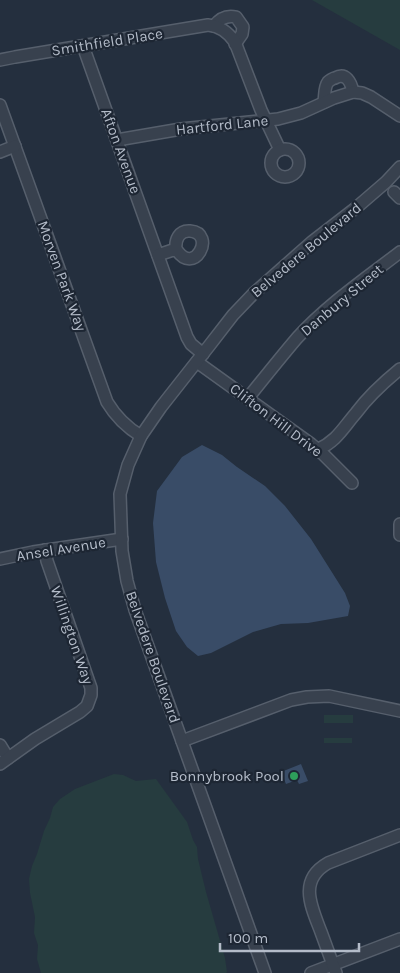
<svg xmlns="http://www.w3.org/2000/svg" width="400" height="973" viewBox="0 0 400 973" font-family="Karla,sans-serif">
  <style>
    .green { fill: #263c3f }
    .water { fill: #394c67 }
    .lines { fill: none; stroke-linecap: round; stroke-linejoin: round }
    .minor-casing { stroke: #565f6c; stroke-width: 14 }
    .minor { stroke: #38414e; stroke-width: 11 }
    .leisure-dot { fill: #2e9e5b; stroke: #1d2633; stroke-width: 2 }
    .labels { text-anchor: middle; stroke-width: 4.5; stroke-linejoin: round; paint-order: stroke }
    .street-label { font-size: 15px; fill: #b4bcc9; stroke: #1d2633 }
    .poi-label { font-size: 15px; fill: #b4bcc9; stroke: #1d2633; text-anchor: end }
  </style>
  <rect width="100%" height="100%" fill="#242f3e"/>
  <g class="green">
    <polygon points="312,0 400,0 400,50"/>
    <rect x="324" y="715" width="29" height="8"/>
    <rect x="324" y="738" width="28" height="5"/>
    <polygon points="114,774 123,775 136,781 156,779 187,822 193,840 197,847 198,859 206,892 225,958 227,972 226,973 41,973 37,959 38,945 34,933 35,917 30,893 29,879 32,866 37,854 44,831 50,818 53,807 60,799 75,789"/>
  </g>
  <g class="water">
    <polygon points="202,445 222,455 237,467 265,486 285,506 311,539 345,593 350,606 348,616 308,623 281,624 253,632 211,653 198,656 187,647 176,631 165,598 156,562 153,523 157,491 182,457"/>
    <polygon points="301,764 308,781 299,784 297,780 286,784 281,772"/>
  </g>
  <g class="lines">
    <defs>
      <g id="minor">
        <path d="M214 26C220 18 227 15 236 17L243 27 242 34 235 44"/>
        <polyline points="83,46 187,337 191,344 203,354"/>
        <path d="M0 60 15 57 208 25C220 26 228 32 235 42L261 110 280 150"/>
        <path d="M324 102C325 96 324 87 328 82 329 81 333 78 335 78 346 72 351 82 353 92"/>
        <path d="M0 105 107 402C116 417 126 427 141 436"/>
        <polyline points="117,140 181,129 278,119 301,113 334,98 353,92 362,93 371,97 400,116"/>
        <circle cx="285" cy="163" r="14"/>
        <polyline points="0,152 15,146"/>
        <polyline points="394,192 400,198"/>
        <path d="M158 255 176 249C175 240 179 230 190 231 217 233 194 278 176 249"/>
        <polyline points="197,362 311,444 324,455 352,483"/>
        <path d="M248 398C264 378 280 358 297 338 327 305 365 279 400 252"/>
        <path d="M317 450C337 441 343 428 356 413 368 397 384 382 400 369"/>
        <polyline points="400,524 400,535"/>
        <polyline points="0,559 33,552 122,539"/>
        <polyline points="182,741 291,700 307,697 329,696 400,711"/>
        <polyline points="0,745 8,758"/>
        <polyline points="0,764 35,739 80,712 87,706 91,695 91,688 47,561 45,550"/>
        <polyline points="265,973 135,610 127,581 122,551 120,494 128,465 141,436 161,407 209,346 233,315 254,293 313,241 357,207 386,182 400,167"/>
        <polyline points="311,973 400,939"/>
        <path d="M336 973C331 959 326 946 321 932 311 906 298 880 328 863L400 835"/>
      </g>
    </defs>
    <use href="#minor" class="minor-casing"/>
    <use href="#minor" class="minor"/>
  </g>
  <circle class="leisure-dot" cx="294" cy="776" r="5"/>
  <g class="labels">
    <g class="street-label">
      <text transform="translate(107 42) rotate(-9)" y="5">Smithfield Place</text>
      <text transform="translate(222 125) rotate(-6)" y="5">Hartford Lane</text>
      <text transform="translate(121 151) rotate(70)" y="5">Afton Avenue</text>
      <text transform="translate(306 250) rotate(-40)" y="5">Belvedere Boulevard</text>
      <text transform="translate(62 276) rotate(70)" y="5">Morven Park Way</text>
      <text transform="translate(342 300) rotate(-40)" y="5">Danbury Street</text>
      <text transform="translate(276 420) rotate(37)" y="5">Clifton Hill Drive</text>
      <text transform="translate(61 549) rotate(-9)" y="5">Ansel Avenue</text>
      <text transform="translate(72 635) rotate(71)" y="5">Willington Way</text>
      <text transform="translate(153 657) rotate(71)" y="5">Belvedere Boulevard</text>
    </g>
    <g class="poi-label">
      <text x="284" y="781">Bonnybrook Pool</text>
    </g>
  </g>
  <path d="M220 943v8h139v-8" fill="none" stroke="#b4bcc9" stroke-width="2.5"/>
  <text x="228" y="943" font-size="15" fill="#b4bcc9" stroke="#1d2633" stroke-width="4" paint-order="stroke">100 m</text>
</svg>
